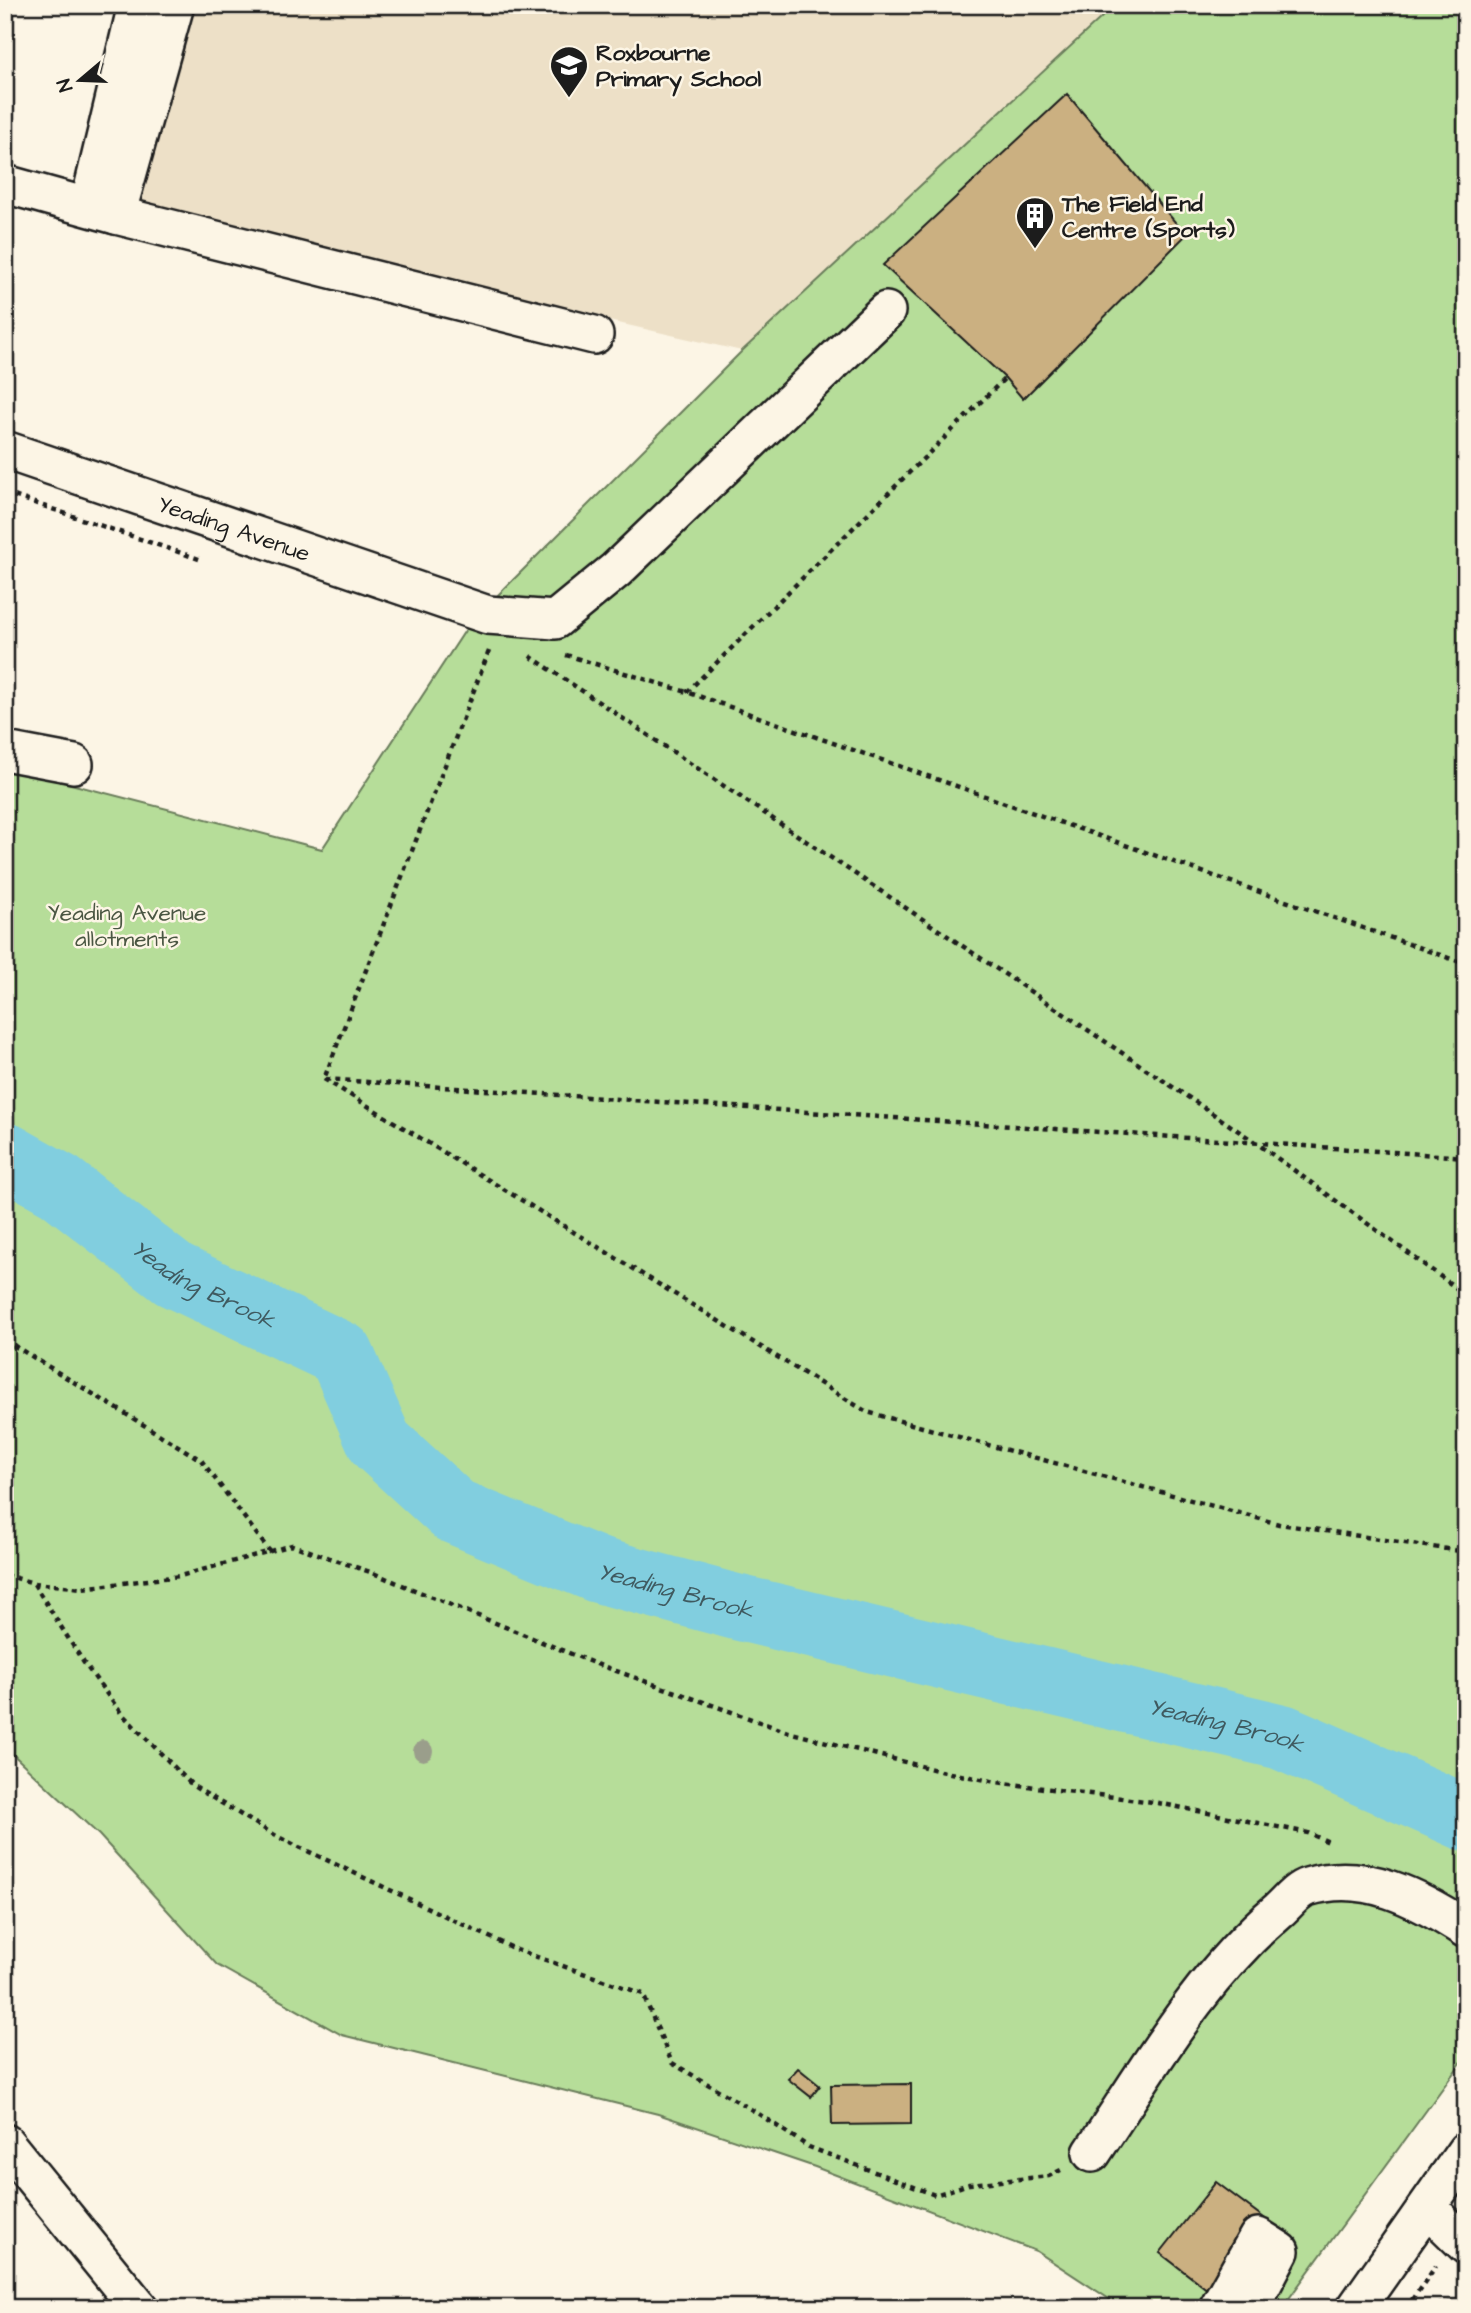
<svg xmlns="http://www.w3.org/2000/svg" width="1471" height="2313" viewBox="0 0 1471 2313" font-family="'Architects Daughter',sans-serif">
  <style>
    .built { fill: #ede0c7 }
    .green { fill: #b6dd99; stroke: #697c5a; stroke-width: 2 }
    .lines { fill: none; stroke-linecap: round; stroke-linejoin: round }
    .river { stroke: #81cedf; stroke-width: 66 }
    .building { fill: #cbb081; stroke: #1c1c1c; stroke-width: 2 }
    .minor-casing { stroke: #1c1c1c; stroke-width: 42 }
    .path { stroke: #1c1c1c; stroke-width: 4.5; stroke-dasharray: 5 5; stroke-linecap: butt }
    .minor { stroke: #fcf5e5; stroke-width: 37 }
    .tree { fill: #9a9e8b }
    .labels { text-anchor: middle; stroke-width: 5; stroke-linejoin: round; paint-order: stroke }
    .poi-label { font-size: 23px; font-weight: bold; fill: #1c1c1c; stroke: #fcf5e5; text-anchor: start }
    .street-label { font-size: 23px; fill: #1c1c1c; stroke: #fcf5e5 }
    .park-label { font-size: 23px; fill: #4a5642; stroke: #fcf5e5 }
    .water-label { font-size: 24px; font-style: italic; fill: #3f5a60; stroke: #fcf5e5 }
  </style>
  <rect width="100%" height="100%" fill="#fcf5e5"/>
  <filter id="ink" filterUnits="userSpaceOnUse"><feTurbulence type="fractalNoise" baseFrequency=".0143" numOctaves="2"/><feDisplacementMap in="SourceGraphic" scale="14" xChannelSelector="R" yChannelSelector="G"/><feConvolveMatrix kernelMatrix="1 2 1 2 8 2 1 2 1" color-interpolation-filters="sRGB"/></filter>
  <g filter="url(#ink)">
    <polygon class="built" points="147,5 1115,5 742,351 137,214"/>
    <polygon class="green" points="1115,5 1466,5 1466,2056 1282,2308 1123,2308 1036,2251 815,2167 658,2114 342,2035 217,1965 99,1835 5,1747 5,767 322,849 470,623 742,351"/>
    <g class="lines">
      <path class="river" id="s1" d="M5 1155 60 1186 174 1275 341 1354 380 1443 454 1511 598 1570 736 1607 1282 1737 1466 1818"/>
    </g>
    <g class="building">
      <polygon points="1067,94 1186,235 1023,399 1005,378 883,265"/>
      <polygon points="798,2068 820,2086 811,2097 788,2079"/>
      <polygon points="911,2084 911,2124 832,2125 831,2085"/>
      <polygon points="1216,2182 1264,2218 1208,2290 1160,2253"/>
    </g>
    <g class="lines">
      <defs>
        <g id="minor">
          <polyline points="5,184 116,215 175,5"/>
          <polyline points="89,206 137,5"/>
          <polyline points="116,215 594,335"/>
          <path id="s2" d="M5 450 488 615 555 620 616 570 886 311"/>
          <polyline points="5,751 74,764"/>
          <polyline points="5,2143 139,2308"/>
          <path d="M1092 2153C1149 2068 1200 1977 1279 1910 1287 1903 1297 1890 1307 1887 1365 1869 1418 1898 1466 1929"/>
          <polyline points="1428,2208 1466,2245"/>
          <polyline points="1218,2308 1258,2237 1280,2251 1250,2308"/>
          <polyline points="1356,2308 1466,2151"/>
        </g>
      </defs>
      <use href="#minor" class="minor-casing"/>
      <g class="path">
        <polyline points="5,493 202,560"/>
        <polyline points="489,651 324,1079 1466,1157"/>
        <polyline points="566,655 687,692 1466,964"/>
        <polyline points="530,656 1255,1142 1466,1295"/>
        <polyline points="687,692 1005,378"/>
        <polyline points="324,1079 867,1412 1279,1524 1466,1552"/>
        <polyline points="5,1340 201,1460 271,1553"/>
        <polyline points="5,1575 34,1583 82,1588 180,1576 292,1545 373,1573 591,1662 788,1732 940,1771 996,1782 1153,1802 1308,1833 1331,1843"/>
        <polyline points="34,1584 84,1663 121,1713 193,1786 278,1837 517,1950 643,1994 672,2063 754,2111 809,2147 935,2195 969,2184 1049,2176 1061,2170"/>
        <polyline points="1406,2308 1436,2266"/>
        <polyline points="1418,2308 1466,2301"/>
      </g>
      <use href="#minor" class="minor"/>
    </g>
    <circle class="tree" cx="423" cy="1751" r="10"/>
  </g>
  <defs>
    <symbol id="school-pin" viewBox="-11 -11 22 30"><path d="M0 17L-7.5 6A9.5 9.5 0 1 1 7.5 6Z" fill="#1c1c1c" stroke="#fcf5e5"/><path d="M0-5L7-2L0 1L-7-2ZM-4 1L0 2.5L4 1V4Q0 6-4 4Z" fill="#fff"/></symbol>
    <symbol id="building-pin" viewBox="-11 -11 22 30"><path d="M0 17L-7.5 6A9.5 9.5 0 1 1 7.5 6Z" fill="#1c1c1c" stroke="#fcf5e5"/><path d="M-4-6H4V6H1V3H-1V6H-4ZM-2.5-4.3h1.7v1.8h-1.7ZM.8-4.3h1.7v1.8H.8ZM-2.5-1h1.7V.8h-1.7ZM.8-1h1.7V.8H.8Z" fill="#fff"/></symbol>
  </defs>
  <g fill-rule="evenodd">
    <use href="#school-pin" x="547" y="43" width="44" height="60"/>
    <use href="#building-pin" x="1013" y="194" width="44" height="60"/>
  </g>
  <g class="labels">
    <g class="poi-label">
      <text x="596" y="60">Roxbourne<tspan x="596" dy="26">Primary School</tspan></text>
      <text x="1062" y="211">The Field End<tspan x="1062" dy="26">Centre (Sports)</tspan></text>
    </g>
    <g class="street-label">
      <text dy="8" stroke="none"><textPath href="#s2" startOffset="242">Yeading Avenue</textPath></text>
    </g>
    <g class="park-label">
      <text x="127" y="920">Yeading Avenue<tspan x="127" dy="26">allotments</tspan></text>
    </g>
    <g class="water-label">
      <text dy="8" stroke="none"><textPath href="#s1" startOffset="238">Yeading Brook</textPath></text>
      <text dy="8" stroke="none"><textPath href="#s1" startOffset="826">Yeading Brook</textPath></text>
      <text dy="8" stroke="none"><textPath href="#s1" startOffset="1393">Yeading Brook</textPath></text>
    </g>
  </g>
  <rect width="1471" height="2313" fill="none" stroke="#fcf5e5" stroke-width="28"/>
  <rect x="14" y="14" width="1443" height="2285" fill="none" stroke="#1c1c1c" stroke-width="2.5" filter="url(#ink)"/>
  <g transform="translate(80 80) rotate(251)" stroke="#fcf5e5" stroke-width="5" paint-order="stroke">
  <path d="M0-5L12 26L0 18L-12 26Z" fill="#1c1c1c"/>
  <text y="-10" font-size="19" font-weight="bold" text-anchor="middle" fill="#1c1c1c">N</text>
  </g>
</svg>
